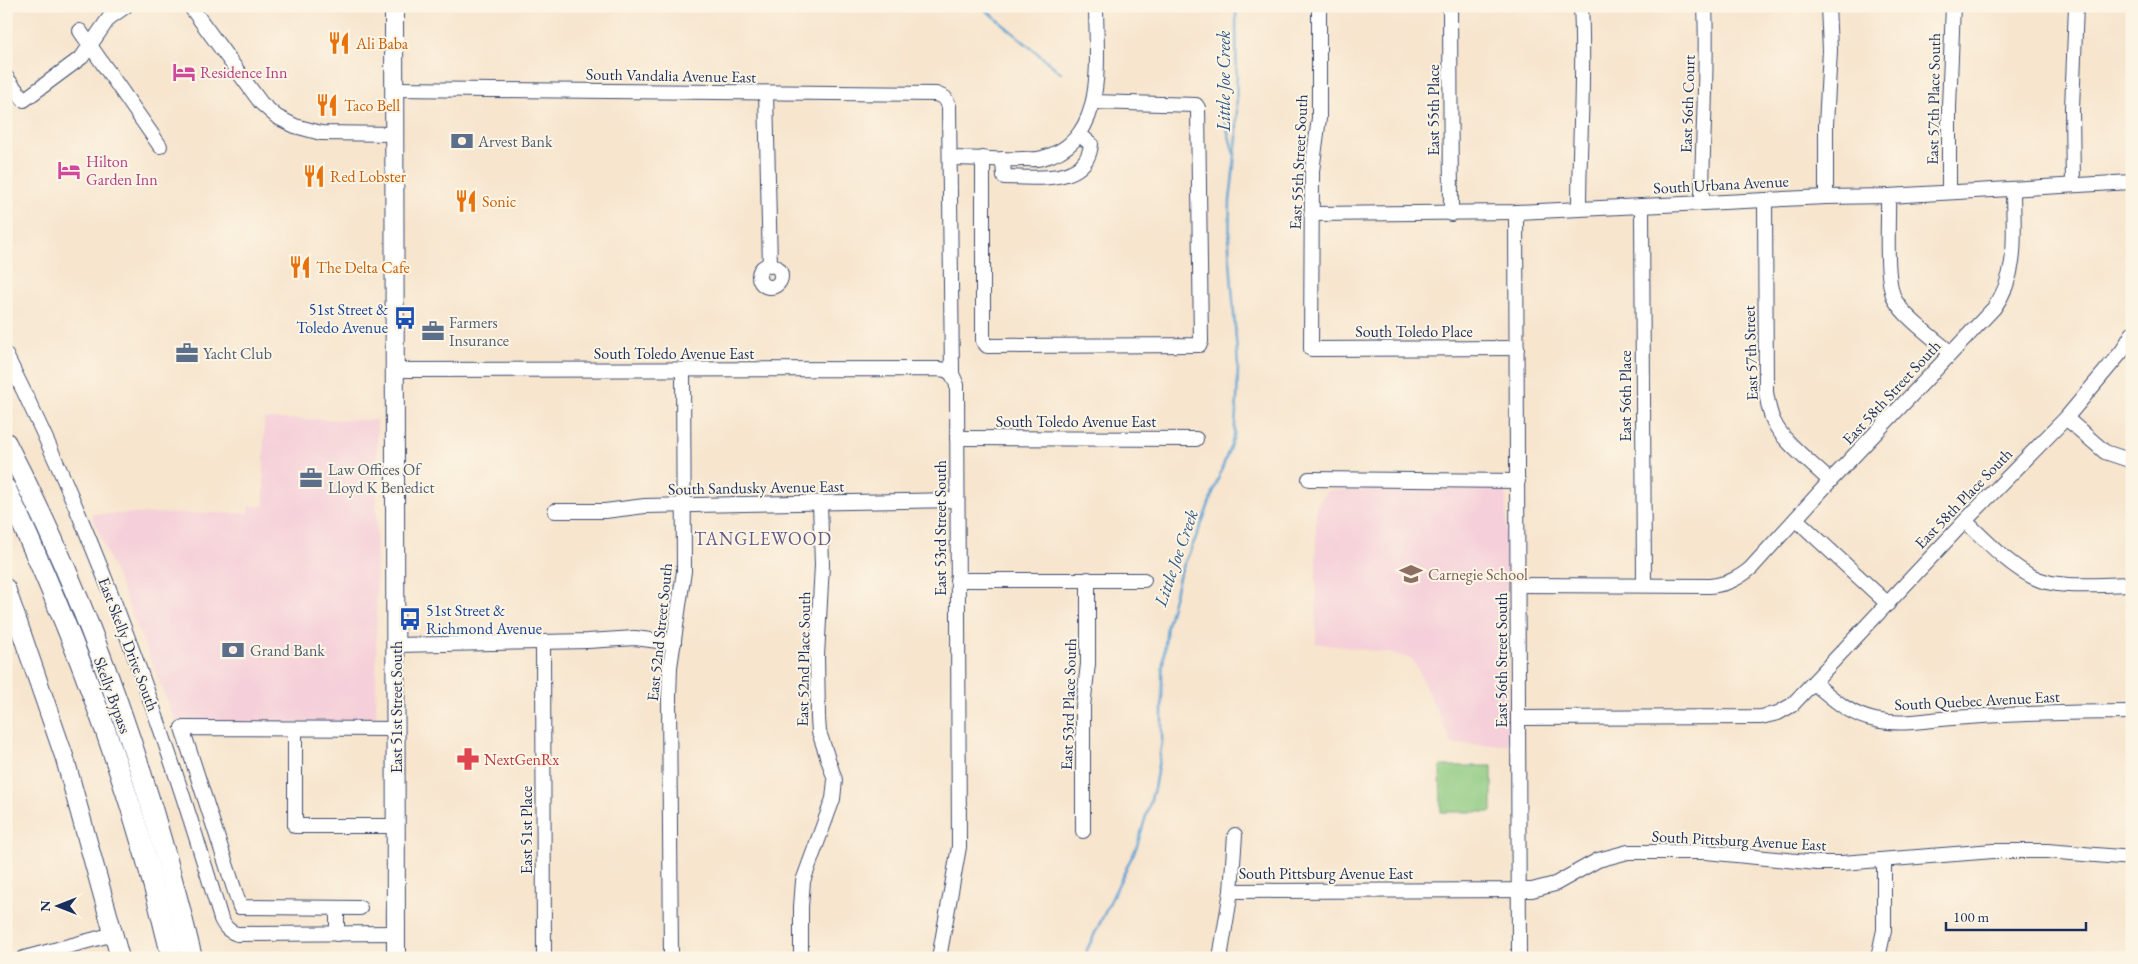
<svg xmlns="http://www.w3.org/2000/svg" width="2138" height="964" viewBox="0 0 2138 964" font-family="'EB Garamond',serif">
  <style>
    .built { fill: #f5cfd9 }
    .green { fill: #8bc97f; stroke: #537c6e }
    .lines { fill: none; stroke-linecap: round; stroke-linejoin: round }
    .stream { stroke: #5ea3d3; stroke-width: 2.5 }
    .minor-casing { stroke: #3c4a6f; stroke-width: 16 }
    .major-casing { stroke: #3c4a6f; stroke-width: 20 }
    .highway-casing { stroke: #3c4a6f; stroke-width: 22 }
    .minor { stroke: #fff; stroke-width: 14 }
    .major { stroke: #fff; stroke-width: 18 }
    .highway { stroke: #fff; stroke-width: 20 }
    .labels { text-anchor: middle; stroke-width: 4; stroke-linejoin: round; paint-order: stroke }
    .food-label { font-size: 16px; fill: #c56008; stroke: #fcf5e5; text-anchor: start }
    .hotel-label { font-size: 16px; fill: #b23c85; stroke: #fcf5e5; text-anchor: start }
    .street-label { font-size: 16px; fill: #1b2f5e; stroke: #fcf5e5 }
    .service-label { font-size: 16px; fill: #4e5e75; stroke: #fcf5e5; text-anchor: start }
    .transit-label { font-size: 16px; fill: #164399; stroke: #fcf5e5; text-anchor: end }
    .education-label { font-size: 16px; fill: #785e54; stroke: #fcf5e5; text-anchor: start }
    .health-label { font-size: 16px; fill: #be3a42; stroke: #fcf5e5; text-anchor: start }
    .water-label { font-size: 18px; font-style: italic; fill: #325887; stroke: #fcf5e5 }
    .neighbourhood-label { font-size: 18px; letter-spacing: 1px; fill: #63588a; stroke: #fcf5e5 }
  </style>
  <rect width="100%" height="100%" fill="#fcf5e5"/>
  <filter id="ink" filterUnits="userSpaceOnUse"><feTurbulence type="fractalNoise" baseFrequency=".02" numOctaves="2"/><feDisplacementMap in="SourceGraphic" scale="10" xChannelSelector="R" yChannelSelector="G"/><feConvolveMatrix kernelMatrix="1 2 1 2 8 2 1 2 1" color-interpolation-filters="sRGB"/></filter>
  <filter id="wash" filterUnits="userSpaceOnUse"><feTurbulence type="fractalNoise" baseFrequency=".0096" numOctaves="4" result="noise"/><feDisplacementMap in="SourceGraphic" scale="20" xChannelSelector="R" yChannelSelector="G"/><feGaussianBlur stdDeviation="1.12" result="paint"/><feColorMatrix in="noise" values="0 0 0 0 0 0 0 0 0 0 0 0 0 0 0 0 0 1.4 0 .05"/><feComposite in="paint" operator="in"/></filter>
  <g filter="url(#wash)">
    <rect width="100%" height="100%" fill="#f7e5ce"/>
    <g class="built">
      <polygon points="264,419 377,420 376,724 176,722 91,514 249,513 249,506 264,506"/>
      <polygon points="1506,489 1508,745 1452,744 1413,659 1389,653 1316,643 1316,506 1329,490"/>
    </g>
    <polygon class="green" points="1440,766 1492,766 1492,812 1441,812"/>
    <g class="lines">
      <g class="stream">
        <polyline points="981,6 1061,73"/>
        <polyline points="1217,107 1224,118 1234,154"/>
        <polyline points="1083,958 1137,846 1154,789 1162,742 1162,673 1167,625 1180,574 1200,528 1234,436 1237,401 1238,366 1229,247 1230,201 1237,137 1236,6"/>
      </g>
    </g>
  </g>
  <g filter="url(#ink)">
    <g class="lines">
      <defs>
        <g id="minor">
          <polyline points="190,6 261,103 277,117 295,126 321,133 395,134"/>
          <polyline points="1319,6 1319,118 1312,171 1311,349 1517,348"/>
          <polyline points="1450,6 1451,214"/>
          <polyline points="80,31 160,146"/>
          <polyline points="6,77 24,100 82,57 109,18 126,6"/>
          <polyline points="394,89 936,94 945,98 949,106 952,374 957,385 959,847 939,958"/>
          <polyline points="766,93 770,266"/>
          <path d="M950 158C975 158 999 160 1023 159 1029 159 1037 160 1042 158 1109 142 1096 57 1096 6"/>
          <polyline points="983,158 983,341 987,346 1199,345 1201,342 1198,108 1196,105 1093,102"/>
          <path d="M1003 159 1004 177C1034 177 1087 186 1091 144L1079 134"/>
          <polyline points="2073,185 2072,108 2076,6"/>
          <polyline points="1949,192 1949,107 1953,6"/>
          <path d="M1888 196C1889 221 1884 279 1895 300 1904 317 1936 340 1951 353"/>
          <polyline points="1826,197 1826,125 1830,50 1828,6"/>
          <path d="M1765 200 1766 392C1768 403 1769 413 1774 422 1782 441 1815 466 1830 481"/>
          <path d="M1702 203C1702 137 1708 72 1705 6"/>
          <polyline points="1642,206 1644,585"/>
          <path d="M1579 209C1579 141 1585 74 1581 6"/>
          <polyline points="1516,212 1519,958"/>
          <polyline points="1311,214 1516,212 1826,197 1888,196 2132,182"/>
          <circle cx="770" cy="276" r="11"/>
          <path d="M6 355C96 535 164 726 221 919 225 927 228 931 237 934L396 933"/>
          <polyline points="395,370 939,369 946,370 952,374"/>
          <polyline points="2066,418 2105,452 2132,461"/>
          <polyline points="957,438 1196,439"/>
          <polyline points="1309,479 1518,481"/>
          <polyline points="555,511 605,511 645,506 957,500"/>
          <polyline points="1796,519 1888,604"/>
          <path d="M1965 521C1986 540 2007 564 2033 577 2058 590 2103 584 2132 584"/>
          <polyline points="957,580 1144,580"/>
          <path d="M1518 585 1710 586C1727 584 1738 579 1751 568L1830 481 1994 308C2020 272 2013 231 2013 189"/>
          <polyline points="543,642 544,958"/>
          <polyline points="396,645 588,641 635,638 674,643"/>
          <path d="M1814 683C1833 699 1850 715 1875 720 1901 726 1926 720 1952 718 2011 714 2072 712 2132 712"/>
          <polyline points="1518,718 1761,717 1778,713 1792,705 1965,521 2066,418 2123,350 2132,334"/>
          <polyline points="295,730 295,826 396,826"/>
          <polyline points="1083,831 1083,706 1088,664 1088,579"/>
          <polyline points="1231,891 1532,890 1555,884 1598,860 1628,852 1706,852 1817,863 1842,863 1993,851 2047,851 2132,858"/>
          <polyline points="337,908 337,934"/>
          <polyline points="360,908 240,907 182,728 396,729"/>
          <polyline points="24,958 114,934"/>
          <polyline points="671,958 669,698 670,667 684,571 683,371"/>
          <polyline points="801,958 801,907 803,881 833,799 835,780 819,732 818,718 817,656 822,565 820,503"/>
          <polyline points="1220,958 1231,891 1235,835"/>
          <polyline points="1878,958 1884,930 1884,860"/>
        </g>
        <g id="major">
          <polyline points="394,6 396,958"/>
          <polyline points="6,588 65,759 120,958"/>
        </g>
        <g id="highway">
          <path d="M6 443C90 605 150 780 192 958"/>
          <path d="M6 489C77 639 134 796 172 958"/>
        </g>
      </defs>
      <use href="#minor" class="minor-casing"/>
      <use href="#major" class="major-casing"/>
      <use href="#highway" class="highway-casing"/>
      <use href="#minor" class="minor"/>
      <use href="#major" class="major"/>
      <use href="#highway" class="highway"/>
    </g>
  </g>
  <defs>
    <symbol id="restaurant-bare" viewBox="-9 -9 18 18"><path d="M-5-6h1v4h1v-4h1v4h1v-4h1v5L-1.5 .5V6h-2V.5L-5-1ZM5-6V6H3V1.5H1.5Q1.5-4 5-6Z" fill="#e8710a" stroke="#fcf5e5" stroke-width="2.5" paint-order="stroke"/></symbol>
    <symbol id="hotel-bare" viewBox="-9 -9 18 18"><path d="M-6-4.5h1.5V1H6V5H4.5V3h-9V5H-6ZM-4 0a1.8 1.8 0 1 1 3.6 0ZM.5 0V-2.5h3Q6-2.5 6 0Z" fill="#d1479c" stroke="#fcf5e5" stroke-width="2.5" paint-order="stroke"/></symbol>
    <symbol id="bank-bare" viewBox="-9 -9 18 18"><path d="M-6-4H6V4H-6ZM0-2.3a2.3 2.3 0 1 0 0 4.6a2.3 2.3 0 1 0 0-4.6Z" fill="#5c6f8a" stroke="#fcf5e5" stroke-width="2.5" paint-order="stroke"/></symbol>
    <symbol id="bus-bare" viewBox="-9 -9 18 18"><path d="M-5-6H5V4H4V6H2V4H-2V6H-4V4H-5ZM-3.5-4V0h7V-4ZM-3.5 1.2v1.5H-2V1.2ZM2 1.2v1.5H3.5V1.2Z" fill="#1a4fb4" stroke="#fcf5e5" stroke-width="2.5" paint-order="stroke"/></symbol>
    <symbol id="office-bare" viewBox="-9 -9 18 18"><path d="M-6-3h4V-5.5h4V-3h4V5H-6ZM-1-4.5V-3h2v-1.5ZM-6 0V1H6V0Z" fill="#5c6f8a" stroke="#fcf5e5" stroke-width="2.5" paint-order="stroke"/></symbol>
    <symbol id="school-bare" viewBox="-9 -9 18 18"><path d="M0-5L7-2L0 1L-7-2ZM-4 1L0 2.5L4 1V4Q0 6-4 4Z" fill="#8d6e63" stroke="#fcf5e5" stroke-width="2.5" paint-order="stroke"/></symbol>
    <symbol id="pharmacy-bare" viewBox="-9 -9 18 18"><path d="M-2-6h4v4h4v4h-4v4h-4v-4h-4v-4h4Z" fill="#e0444e" stroke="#fcf5e5" stroke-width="2.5" paint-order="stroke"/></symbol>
  </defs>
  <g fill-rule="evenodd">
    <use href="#restaurant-bare" x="323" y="27" width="32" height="32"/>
    <use href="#hotel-bare" x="168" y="56" width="32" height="32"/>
    <use href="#restaurant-bare" x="311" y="89" width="32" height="32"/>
    <use href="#bank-bare" x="446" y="125" width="32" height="32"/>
    <use href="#hotel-bare" x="53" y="154" width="32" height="32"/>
    <use href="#restaurant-bare" x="298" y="160" width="32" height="32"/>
    <use href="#restaurant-bare" x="450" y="185" width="32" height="32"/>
    <use href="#restaurant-bare" x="284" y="251" width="32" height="32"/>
    <use href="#bus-bare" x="389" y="302" width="32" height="32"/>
    <use href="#office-bare" x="417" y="315" width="32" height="32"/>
    <use href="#office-bare" x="171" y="337" width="32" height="32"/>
    <use href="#office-bare" x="295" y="462" width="32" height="32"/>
    <use href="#school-bare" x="1395" y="558" width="32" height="32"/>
    <use href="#bus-bare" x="394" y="603" width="32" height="32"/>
    <use href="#bank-bare" x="217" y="634" width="32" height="32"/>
    <use href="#pharmacy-bare" x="452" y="743" width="32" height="32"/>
  </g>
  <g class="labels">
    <g class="food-label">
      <text x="356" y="49">Ali Baba</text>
      <text x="344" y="111">Taco Bell</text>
      <text x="330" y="182">Red Lobster</text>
      <text x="482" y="207">Sonic</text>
      <text x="316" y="273">The Delta Cafe</text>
    </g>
    <g class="hotel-label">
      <text x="200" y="78">Residence Inn</text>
      <text x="86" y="167">Hilton<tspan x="86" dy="18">Garden Inn</tspan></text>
    </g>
    <g class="street-label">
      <text transform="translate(671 75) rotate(1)" y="6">South Vandalia Avenue East</text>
      <text transform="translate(1933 99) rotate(-89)" y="6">East 57th Place South</text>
      <text transform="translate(1687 104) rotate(-88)" y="6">East 56th Court</text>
      <text transform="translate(1433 110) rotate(-90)" y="6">East 55th Place</text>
      <text transform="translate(1298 162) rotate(-87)" y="6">East 55th Street South</text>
      <text transform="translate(1721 184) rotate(-3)" y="6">South Urbana Avenue</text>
      <text x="1414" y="337">South Toledo Place</text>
      <text x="674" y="359">South Toledo Avenue East</text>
      <text transform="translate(1750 353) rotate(-92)" y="6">East 57th Street</text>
      <text transform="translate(1891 392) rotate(-47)" y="6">East 58th Street South</text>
      <text transform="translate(1625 396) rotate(-90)" y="6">East 56th Place</text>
      <text x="1076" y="427">South Toledo Avenue East</text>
      <text transform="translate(756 487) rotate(-1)" y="6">South Sandusky Avenue East</text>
      <text transform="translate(1963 498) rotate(-46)" y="6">East 58th Place South</text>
      <text transform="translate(940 528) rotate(-90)" y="6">East 53rd Street South</text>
      <text transform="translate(659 632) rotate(-84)" y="6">East 52nd Street South</text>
      <text transform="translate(129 644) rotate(69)" y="6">East Skelly Drive South</text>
      <text transform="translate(803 659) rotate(-89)" y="6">East 52nd Place South</text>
      <text transform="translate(1501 660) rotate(-90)" y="6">East 56th Street South</text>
      <text transform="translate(113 695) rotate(70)" y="6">Skelly Bypass</text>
      <text transform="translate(1977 700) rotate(-3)" y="6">South Quebec Avenue East</text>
      <text transform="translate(1068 704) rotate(-88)" y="6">East 53rd Place South</text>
      <text transform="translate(396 707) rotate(-90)" y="6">East 51st Street South</text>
      <text transform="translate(526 830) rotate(-90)" y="6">East 51st Place</text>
      <text transform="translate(1739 840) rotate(3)" y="6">South Pittsburg Avenue East</text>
      <text x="1326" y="879">South Pittsburg Avenue East</text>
    </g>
    <g class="service-label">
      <text x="478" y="147">Arvest Bank</text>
      <text x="449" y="328">Farmers<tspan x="449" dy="18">Insurance</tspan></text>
      <text x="203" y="359">Yacht Club</text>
      <text x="328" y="475">Law Offices Of<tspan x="328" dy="18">Lloyd K Benedict</tspan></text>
      <text x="250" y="656">Grand Bank</text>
    </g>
    <g class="transit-label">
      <text x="388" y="315">51st Street &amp;<tspan x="388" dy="18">Toledo Avenue</tspan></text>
      <text x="426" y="616" text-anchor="start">51st Street &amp;<tspan x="426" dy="18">Richmond Avenue</tspan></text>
    </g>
    <g class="education-label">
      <text x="1428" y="580">Carnegie School</text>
    </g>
    <g class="health-label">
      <text x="484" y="765">NextGenRx</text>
    </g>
    <g class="water-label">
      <text transform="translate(1224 81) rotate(-90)" y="6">Little Joe Creek</text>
      <text transform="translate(1176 558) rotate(-71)" y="6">Little Joe Creek</text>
    </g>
    <g class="neighbourhood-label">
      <text x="763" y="545">TANGLEWOOD</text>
    </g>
  </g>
  <rect width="2138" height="964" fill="none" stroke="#fcf5e5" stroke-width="25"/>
  <g transform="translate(58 906) rotate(270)" stroke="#fcf5e5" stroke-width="4" paint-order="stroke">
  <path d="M0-4L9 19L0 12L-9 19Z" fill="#1b2f5e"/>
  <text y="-8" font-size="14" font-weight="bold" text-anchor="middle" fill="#1b2f5e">N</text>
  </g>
  <path d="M1946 922v8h140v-8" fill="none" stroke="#1b2f5e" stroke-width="2.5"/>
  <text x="1953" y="922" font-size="15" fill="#1b2f5e" stroke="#fcf5e5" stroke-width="4" paint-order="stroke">100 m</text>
</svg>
